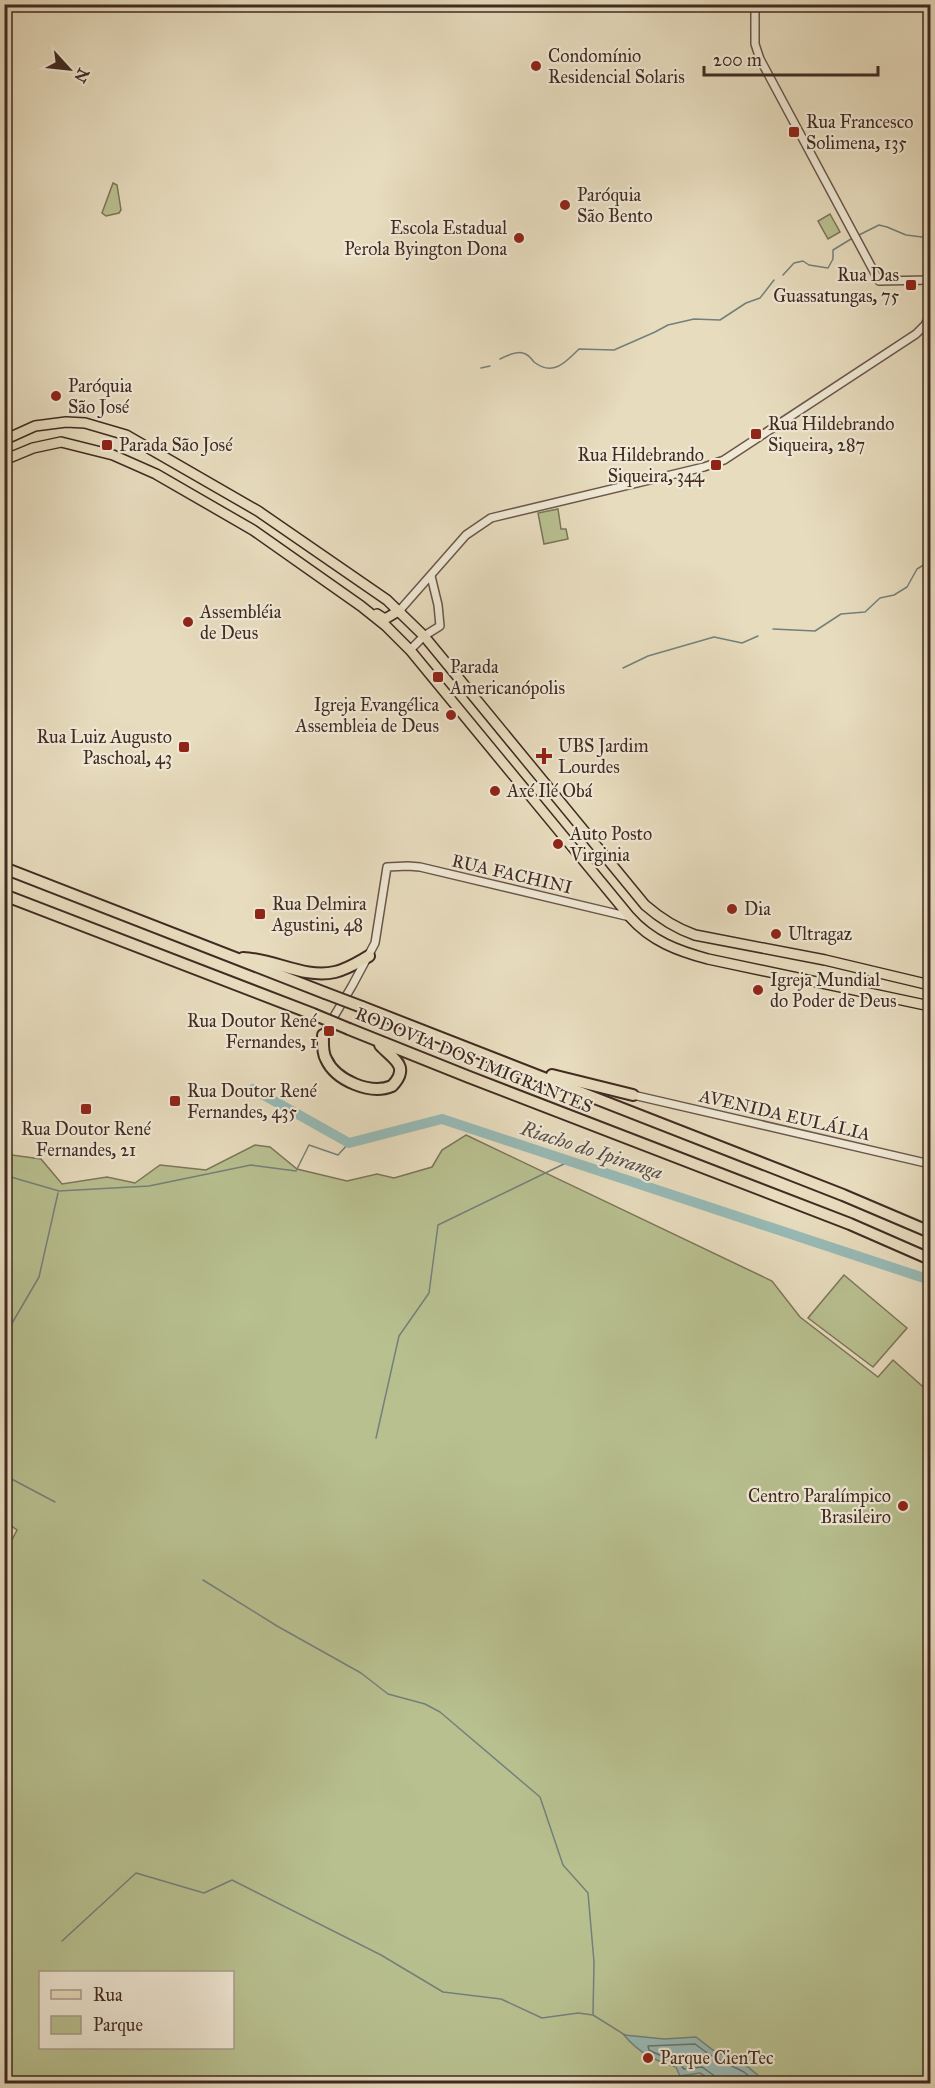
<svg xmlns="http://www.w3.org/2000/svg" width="935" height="2088" viewBox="0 0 935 2088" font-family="'IM FELL Great Primer',serif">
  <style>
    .green { fill: #b8c090; stroke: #7c7559; stroke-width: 1.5; fill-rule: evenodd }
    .water { fill: #97bab6; stroke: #74807b; stroke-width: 1.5 }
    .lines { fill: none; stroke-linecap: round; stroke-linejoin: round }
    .shore { stroke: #6c726c; stroke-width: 1.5 }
    .stream { stroke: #74807b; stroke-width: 1.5 }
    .river { stroke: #97bab6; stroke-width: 10 }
    .tertiary-casing { stroke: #6a5649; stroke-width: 10 }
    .primary-casing { stroke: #402a22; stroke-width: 12 }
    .motorway-casing { stroke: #402a22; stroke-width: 14 }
    .tertiary { stroke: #efe8d5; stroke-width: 7 }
    .primary { stroke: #e7dcbe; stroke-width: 9 }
    .motorway { stroke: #e7dcbe; stroke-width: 10 }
    .motorway-bridge-casing { stroke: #402a22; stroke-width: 14; stroke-linecap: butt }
    .motorway-bridge { stroke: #e7dcbe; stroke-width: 10 }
    .poi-dot { fill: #8f2418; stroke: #efe8d5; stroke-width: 2 }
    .labels { text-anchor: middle; stroke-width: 4.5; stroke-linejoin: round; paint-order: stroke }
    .poi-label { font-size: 18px; fill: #402a22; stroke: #efe8d5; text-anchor: start }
    .street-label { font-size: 18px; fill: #402a22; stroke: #efe8d5 }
    .water-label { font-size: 20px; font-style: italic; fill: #564e47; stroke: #efe8d5 }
  </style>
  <rect width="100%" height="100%" fill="#e7dcbe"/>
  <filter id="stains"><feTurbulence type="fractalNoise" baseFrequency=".00333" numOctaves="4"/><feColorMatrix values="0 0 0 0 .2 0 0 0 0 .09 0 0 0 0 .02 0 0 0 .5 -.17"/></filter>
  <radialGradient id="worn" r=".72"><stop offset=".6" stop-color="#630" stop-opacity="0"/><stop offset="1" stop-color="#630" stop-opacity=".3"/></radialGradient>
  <g class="green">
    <polygon points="113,183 117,185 121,210 119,213 106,216 102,213"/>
    <polygon points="830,214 840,232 828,239 818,221"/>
    <polygon points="558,509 561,529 566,529 568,539 544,544 538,513"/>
    <path d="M466 1135 772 1281 800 1317 878 1377 893 1360 930 1393V2083H5L4 1555 17 1530 4 1521 5 1154 41 1159 62 1184 107 1177 135 1183 160 1165 206 1170 255 1145 270 1147 297 1169 347 1181 377 1174 394 1178 432 1167 442 1150ZM40 1972H232V2048H40Z"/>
    <polygon points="844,1275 907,1328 873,1367 808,1318"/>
  </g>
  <path class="water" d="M624 2035 664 2039 696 2037 713 2050 748 2067 767 2083H716L700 2073 680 2076 676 2067C655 2061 639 2053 624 2035Z"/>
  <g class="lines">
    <path class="shore" d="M718 2084 716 2077 702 2067 684 2069C677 2058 660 2057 649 2050L648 2046 695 2044 710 2055 744 2072 758 2084"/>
    <g class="stream">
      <polyline points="859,235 879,225 887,227 906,235 930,238"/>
      <polyline points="783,275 794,263 803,261 809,265 828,268 833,259 833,250 851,239"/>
      <path d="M500 359C506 356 516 351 523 353 528 354 531 358 534 362 553 377 566 362 579 349L614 350 655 332 668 325 694 319 720 320 746 303 760 298 774 280"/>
      <polyline points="481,368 490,366"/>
      <polyline points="773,629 815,631 841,614 865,612 880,598 894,595 907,587 917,569 930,561"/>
      <polyline points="623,668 648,656 714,637 742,643 758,636"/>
      <polyline points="4,1175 59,1191 149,1186 251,1165 296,1171 309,1145 338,1155 349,1143"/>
      <polyline points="4,1337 39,1277 58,1193"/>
      <polyline points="376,1438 399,1336 429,1293 438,1225 570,1161"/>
      <polyline points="4,1475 55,1502"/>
      <polyline points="203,1580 277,1626 361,1673 388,1694 425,1704 440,1712 540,1797 563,1865 588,1893 594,1962 593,2014"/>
      <polyline points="62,1941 136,1873 204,1893 232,1880 381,1955 443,1992 501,1999 542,2018 578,2013 593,2015 625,2035"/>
    </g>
    <polyline class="river" points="253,1089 349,1143 442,1119 927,1279"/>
    <defs>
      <g id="tertiary">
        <polyline points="755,4 755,44 760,59 879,281 930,280"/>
        <polyline points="928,280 930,293"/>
        <polyline points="400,610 466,535 491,518 704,467 724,460 916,334 925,325 930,316"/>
        <polyline points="410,650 424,636 440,626 438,605 431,576"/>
        <polyline points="323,1035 352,986 375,943 387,867 408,866 420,867 630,917"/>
        <polyline points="633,1095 930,1164"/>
      </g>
      <g id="primary">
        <path d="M4 440 35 426 66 422 85 423 126 435 258 511 387 600 424 636 645 905C661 919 675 928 695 935L825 960 930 985"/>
        <path d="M4 460 33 448 61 442 113 455 156 474 253 530 361 606 386 626 410 650 630 917C651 941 678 951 708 959L930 1006"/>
        <polyline points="377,614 385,619 400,610"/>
      </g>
      <g id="motorway">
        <polyline points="4,868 325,993"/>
        <polyline points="4,895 313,1014"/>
        <path d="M243 958C275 959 304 979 335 972 348 969 358 962 369 956"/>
        <polyline points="362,1007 843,1195 930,1232"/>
        <polyline points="349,1029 469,1077 850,1224 930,1259"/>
        <path d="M323 1035C323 1043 322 1052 326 1059 336 1081 371 1095 392 1086 411 1066 393 1059 380 1045"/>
        <polyline points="552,1075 633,1095"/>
      </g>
    </defs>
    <use href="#tertiary" class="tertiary-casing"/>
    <use href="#primary" class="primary-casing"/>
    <use href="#motorway" class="motorway-casing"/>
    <use href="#tertiary" class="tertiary"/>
    <use href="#primary" class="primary"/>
    <use href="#motorway" class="motorway"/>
    <defs>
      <g id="motorway-bridge">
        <polyline points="325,993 362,1007"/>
        <polyline points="313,1014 349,1029"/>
      </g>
    </defs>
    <use href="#motorway-bridge" class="motorway-bridge-casing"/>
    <use href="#motorway-bridge" class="motorway-bridge"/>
  </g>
  <g class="poi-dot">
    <circle cx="536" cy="66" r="6"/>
    <rect x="788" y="126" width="12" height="12" rx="3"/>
    <circle cx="565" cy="205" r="6"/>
    <circle cx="519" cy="238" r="6"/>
    <rect x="905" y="279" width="12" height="12" rx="3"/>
    <circle cx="56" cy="396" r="6"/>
    <rect x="750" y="428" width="12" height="12" rx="3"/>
    <rect x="101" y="439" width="12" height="12" rx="3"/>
    <rect x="710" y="459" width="12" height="12" rx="3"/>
    <circle cx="188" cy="622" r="6"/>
    <rect x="432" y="671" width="12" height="12" rx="3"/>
    <circle cx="451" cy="715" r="6"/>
    <rect x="178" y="741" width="12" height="12" rx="3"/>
    <path d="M541 747h6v6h6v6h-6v6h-6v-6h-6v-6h6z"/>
    <circle cx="495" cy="791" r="6"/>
    <circle cx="558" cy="844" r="6"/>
    <circle cx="732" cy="909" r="6"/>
    <rect x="254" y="908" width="12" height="12" rx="3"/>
    <circle cx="776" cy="934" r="6"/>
    <circle cx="758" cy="990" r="6"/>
    <rect x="323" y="1025" width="12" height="12" rx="3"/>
    <rect x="169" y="1095" width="12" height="12" rx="3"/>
    <rect x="80" y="1103" width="12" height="12" rx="3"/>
    <circle cx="903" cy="1506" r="6"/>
    <circle cx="648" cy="2058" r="6"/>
  </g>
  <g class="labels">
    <g class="poi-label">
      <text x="548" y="62">Condomínio<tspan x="548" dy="21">Residencial Solaris</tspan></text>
      <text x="806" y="128">Rua Francesco<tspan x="806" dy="21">Solimena, 135</tspan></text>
      <text x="577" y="201">Paróquia<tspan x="577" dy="21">São Bento</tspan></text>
      <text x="507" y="234" text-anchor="end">Escola Estadual<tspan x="507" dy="21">Perola Byington Dona</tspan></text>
      <text x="899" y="281" text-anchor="end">Rua Das<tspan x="899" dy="21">Guassatungas, 75</tspan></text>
      <text x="68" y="392">Paróquia<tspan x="68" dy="21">São José</tspan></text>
      <text x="768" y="430">Rua Hildebrando<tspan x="768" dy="21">Siqueira, 287</tspan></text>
      <text x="119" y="451">Parada São José</text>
      <text x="704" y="461" text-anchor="end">Rua Hildebrando<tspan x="704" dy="21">Siqueira, 344</tspan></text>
      <text x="200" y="618">Assembléia<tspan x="200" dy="21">de Deus</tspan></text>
      <text x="450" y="673">Parada<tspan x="450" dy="21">Americanópolis</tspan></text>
      <text x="439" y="711" text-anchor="end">Igreja Evangélica<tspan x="439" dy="21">Assembleia de Deus</tspan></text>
      <text x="172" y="743" text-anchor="end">Rua Luiz Augusto<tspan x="172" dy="21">Paschoal, 43</tspan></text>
      <text x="558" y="752">UBS Jardim<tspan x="558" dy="21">Lourdes</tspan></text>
      <text x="507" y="797">Axé Ilé Obá</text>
      <text x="570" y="840">Auto Posto<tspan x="570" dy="21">Virginia</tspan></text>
      <text x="272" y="910">Rua Delmira<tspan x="272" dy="21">Agustini, 48</tspan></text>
      <text x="744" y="915">Dia</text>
      <text x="788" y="940">Ultragaz</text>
      <text x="770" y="986">Igreja Mundial<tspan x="770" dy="21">do Poder de Deus</tspan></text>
      <text x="317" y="1027" text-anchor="end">Rua Doutor René<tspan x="317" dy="21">Fernandes, 1</tspan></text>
      <text x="187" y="1097">Rua Doutor René<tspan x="187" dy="21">Fernandes, 435</tspan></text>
      <text x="86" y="1135" text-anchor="middle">Rua Doutor René<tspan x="86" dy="21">Fernandes, 21</tspan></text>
      <text x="891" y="1502" text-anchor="end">Centro Paralímpico<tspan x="891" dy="21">Brasileiro</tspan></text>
      <text x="660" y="2064">Parque CienTec</text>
    </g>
    <g class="street-label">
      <text transform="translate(512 874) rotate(13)" y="6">RUA FACHINI</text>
      <text transform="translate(474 1060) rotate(22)" y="6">RODOVIA DOS IMIGRANTES</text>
      <text transform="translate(785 1115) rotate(13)" y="6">AVENIDA EULÁLIA</text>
    </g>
    <g class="water-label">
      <text transform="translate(592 1150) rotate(18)" y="7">Riacho do Ipiranga</text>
    </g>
  </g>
  <rect width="935" height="2088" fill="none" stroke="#e7dcbe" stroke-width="24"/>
  <rect x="6" y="6" width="923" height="2076" fill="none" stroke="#402a22" stroke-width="3"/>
  <rect x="12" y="12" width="911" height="2064" fill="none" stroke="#402a22" stroke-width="1.5"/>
  <rect x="39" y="1971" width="195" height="78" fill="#efe8d5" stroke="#a99c8d" stroke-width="1.5"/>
  <rect x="51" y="1990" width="30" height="9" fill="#e7dcbe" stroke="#a99c8d" stroke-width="1.5"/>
  <text x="93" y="2001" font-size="18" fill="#402a22">Rua</text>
  <rect x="51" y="2016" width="30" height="18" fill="#b8c090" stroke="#a99c8d" stroke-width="1.5"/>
  <text x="93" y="2031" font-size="18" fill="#402a22">Parque</text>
  <g transform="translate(69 69) rotate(117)" stroke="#efe8d5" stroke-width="4.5" paint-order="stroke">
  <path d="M0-4.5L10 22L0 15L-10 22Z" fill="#402a22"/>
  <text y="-9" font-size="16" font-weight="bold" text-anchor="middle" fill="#402a22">N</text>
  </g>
  <path d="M704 66v9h174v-9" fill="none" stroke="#402a22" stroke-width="3"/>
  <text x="713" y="66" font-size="18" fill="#402a22" stroke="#efe8d5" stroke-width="4.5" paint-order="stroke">200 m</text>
  <rect width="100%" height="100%" filter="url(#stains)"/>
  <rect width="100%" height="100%" fill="url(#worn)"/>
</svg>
